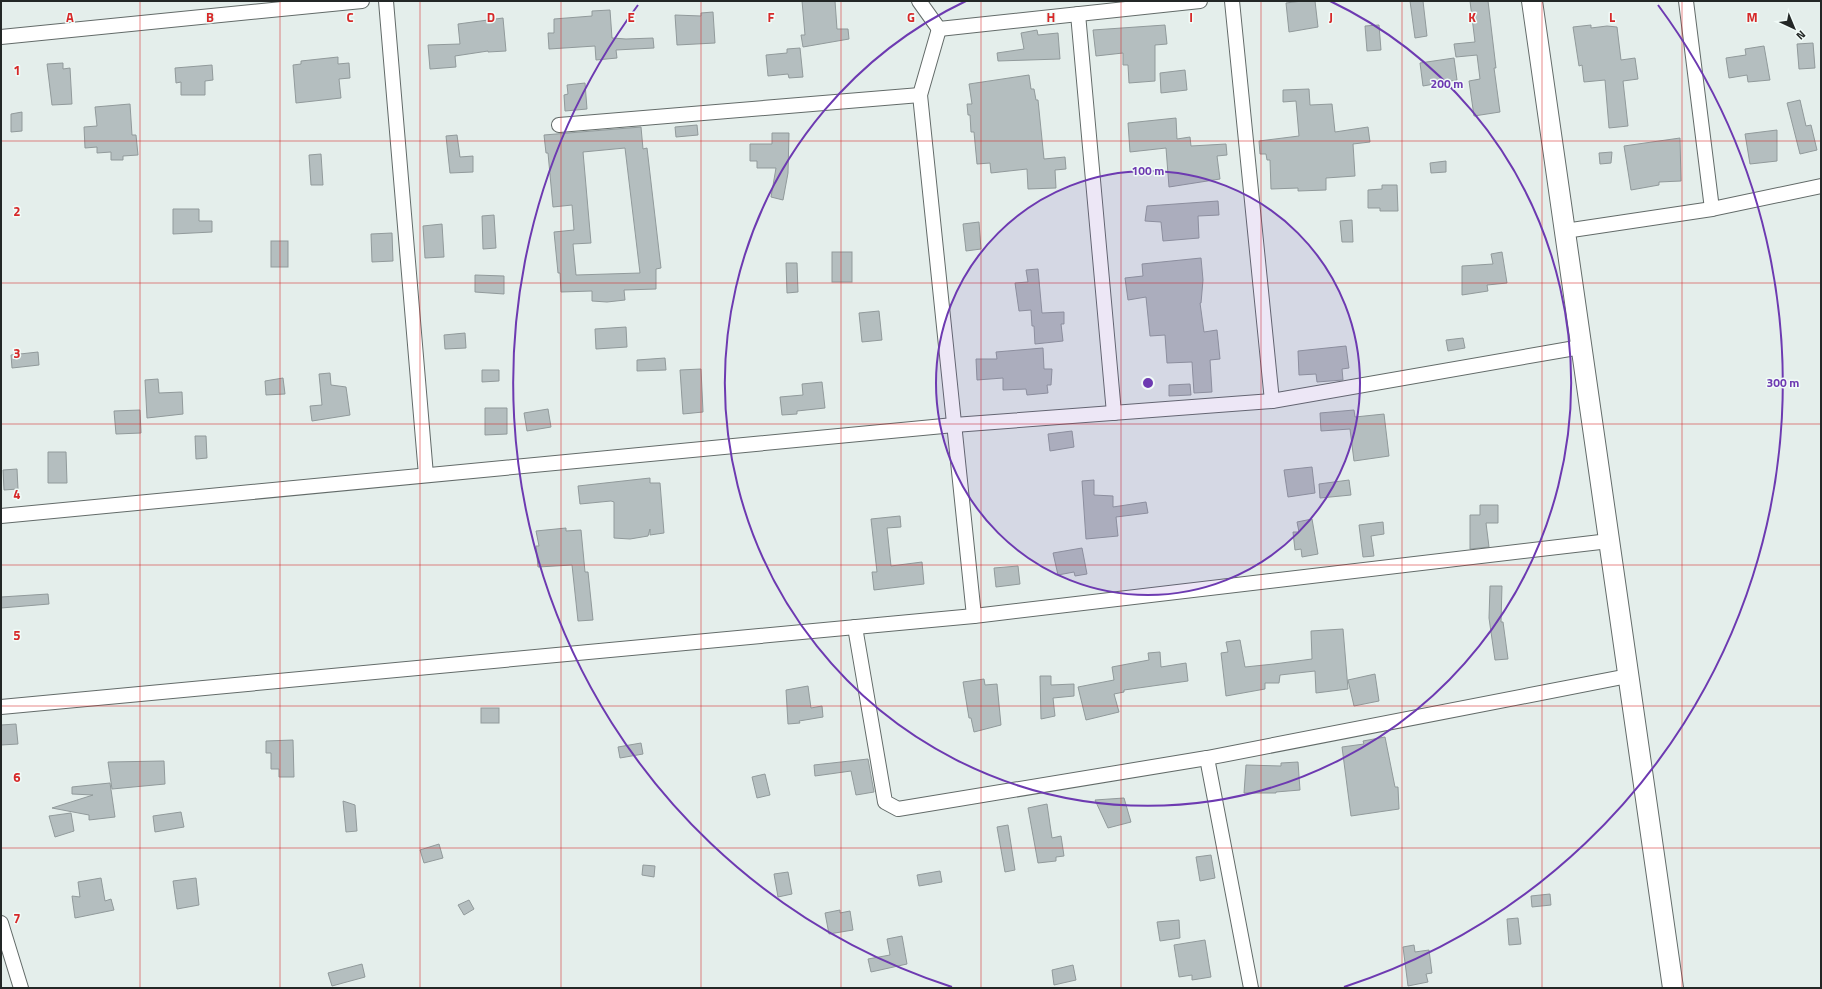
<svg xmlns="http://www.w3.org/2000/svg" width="1822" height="989" viewBox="0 0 1822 989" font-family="'Titillium Web',sans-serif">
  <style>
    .building { fill: #b4bebf; stroke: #919a9b; fill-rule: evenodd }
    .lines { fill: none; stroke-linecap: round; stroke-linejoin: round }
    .minor-casing { stroke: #636b69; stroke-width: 16 }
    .highway-casing { stroke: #636b69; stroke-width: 22 }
    .minor { stroke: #fff; stroke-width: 14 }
    .highway { stroke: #fff; stroke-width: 20 }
    .grid { fill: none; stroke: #d62828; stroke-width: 1; stroke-opacity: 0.55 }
    .ring { fill: none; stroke: #6d3ab1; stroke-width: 2 }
    .grid-label { font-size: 13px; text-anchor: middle; font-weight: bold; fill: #d62828; stroke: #f1fbf8; stroke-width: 3; stroke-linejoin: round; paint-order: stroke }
    .centre { fill: #6d3ab1; stroke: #f1fbf8; stroke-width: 2 }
    .ring-label { font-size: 12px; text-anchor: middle; font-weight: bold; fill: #6d3ab1; stroke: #f1fbf8; stroke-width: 3; stroke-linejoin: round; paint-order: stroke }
  </style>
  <rect width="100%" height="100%" fill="#e4eeeb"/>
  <g class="building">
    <polygon points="802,1 835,1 837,29 848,29 849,39 803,47 801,35 805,35"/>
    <polygon points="1302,1 1315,1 1318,27 1289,32 1286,3"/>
    <polygon points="1410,1 1423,1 1427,36 1415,38"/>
    <polygon points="1470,1 1488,1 1496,68 1494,68 1500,112 1474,116 1469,81 1480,79 1477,55 1456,57 1454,44 1475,42"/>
    <polygon points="610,10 612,38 626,39 653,38 654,48 616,50 617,58 596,60 595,46 549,49 548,33 554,33 554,19 592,16 592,11"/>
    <polygon points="713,12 715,43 677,45 675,15 701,16 701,13"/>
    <polygon points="503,18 506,51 488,52 488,51 455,56 456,67 430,69 428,45 460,44 458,24"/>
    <polygon points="1165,25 1167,44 1155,45 1155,81 1129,83 1128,65 1123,65 1123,53 1096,56 1093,30"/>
    <polygon points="1379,25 1381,50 1367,51 1365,26"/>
    <polygon points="1591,25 1591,28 1607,26 1617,27 1621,60 1635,58 1638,79 1623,81 1628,126 1609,128 1605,80 1584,82 1582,65 1579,66 1573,27"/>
    <polygon points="1037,30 1038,35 1058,33 1060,59 998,61 997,53 1024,49 1021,33"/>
    <polygon points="1813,43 1815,68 1799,69 1797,44"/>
    <polygon points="1764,46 1770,80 1748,82 1747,75 1729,78 1726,58 1746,55 1745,49"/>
    <polygon points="800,48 803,77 789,78 788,74 768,76 766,55 787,53 787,49"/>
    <polygon points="338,57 338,64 349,63 350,78 339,79 341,98 296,103 293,65 301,64 301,61"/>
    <polygon points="1454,58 1457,80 1423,86 1420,63"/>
    <polygon points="63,63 63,69 70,68 72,104 52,105 47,64"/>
    <polygon points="212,65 213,80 205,81 205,95 181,95 181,82 176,83 175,68"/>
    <polygon points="1185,70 1187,90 1161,93 1160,73"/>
    <polygon points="1029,75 1031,89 1034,89 1036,100 1038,100 1044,159 1065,157 1066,169 1055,170 1056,188 1028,189 1027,169 991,173 990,163 977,164 974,132 971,132 970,115 968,115 967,104 972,104 969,84"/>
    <polygon points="585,83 587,109 565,111 564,95 568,94 567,85"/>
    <polygon points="1309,89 1310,105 1332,104 1335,132 1368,127 1370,142 1353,144 1355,176 1326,178 1326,190 1298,191 1298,188 1271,189 1270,160 1267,160 1266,154 1260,154 1259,141 1299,136 1296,101 1283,102 1283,90"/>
    <polygon points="1800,100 1806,126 1811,125 1817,150 1800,154 1787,103"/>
    <polygon points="130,104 132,135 136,135 138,155 123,156 123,160 111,160 111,152 97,153 97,147 85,148 84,127 97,126 95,107"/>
    <polygon points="22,112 22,131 11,132 11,114"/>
    <polygon points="1176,118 1177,139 1190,137 1191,146 1226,144 1227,155 1217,156 1220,179 1169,187 1166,148 1130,152 1128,123"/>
    <polygon points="697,125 698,135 676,137 675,127"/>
    <path d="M641 127 643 149 647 148 661 268 656 269V289L624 290 625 300 607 302 592 301V291L561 292 560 273H558L554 232 574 230 572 205 553 207 548 153H546L544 135ZM625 148 640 273 576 275 573 244 591 243 583 152Z"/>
    <polygon points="1777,130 1777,161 1750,164 1745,134"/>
    <polygon points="772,133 789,133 788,173 783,200 771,197 776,168 757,168 757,161 750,161 750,144 772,144"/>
    <polygon points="457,135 460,157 473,156 473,172 450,173 446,136"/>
    <polygon points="1680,138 1681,181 1659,182 1659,185 1631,190 1624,146"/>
    <polygon points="1612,152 1611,163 1600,164 1599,153"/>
    <polygon points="321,154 323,185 311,185 309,155"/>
    <polygon points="1446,161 1446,172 1431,173 1430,163"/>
    <polygon points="1382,185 1397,185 1398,211 1380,211 1380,208 1368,208 1368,190 1382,189"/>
    <polygon points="1218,201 1219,215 1198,216 1199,238 1163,241 1161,222 1145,221 1147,206"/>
    <polygon points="173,209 199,209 199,221 212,221 212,232 173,234"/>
    <polygon points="494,215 496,248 483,249 482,216"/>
    <polygon points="1352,220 1353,242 1342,242 1340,221"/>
    <polygon points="979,222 981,249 966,251 963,224"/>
    <polygon points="442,224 444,257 425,258 423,226"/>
    <polygon points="392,233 393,261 372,262 371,234"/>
    <rect x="271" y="241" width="17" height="26"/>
    <rect x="832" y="252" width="20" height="30"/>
    <polygon points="1502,252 1507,283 1487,285 1488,291 1462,295 1462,266 1493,264 1491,254"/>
    <polygon points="1201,258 1203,280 1201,303 1200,303 1204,332 1217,330 1220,359 1210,360 1212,392 1194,393 1192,362 1167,363 1165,335 1150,336 1146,297 1128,300 1125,278 1143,276 1142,264"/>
    <polygon points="786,263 797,263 798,292 787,293"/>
    <polygon points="1038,269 1042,313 1064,312 1064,324 1061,324 1063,341 1035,344 1034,326 1032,326 1031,310 1019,311 1015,283 1028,282 1026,270"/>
    <polygon points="475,275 504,276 504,294 475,292"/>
    <polygon points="879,311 882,340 862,342 859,313"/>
    <polygon points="626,327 627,347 596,349 595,329"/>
    <polygon points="465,333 466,348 445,349 444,335"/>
    <polygon points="1463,338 1465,348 1448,351 1446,340"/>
    <polygon points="1346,346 1349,368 1342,369 1343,380 1317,382 1316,374 1299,375 1298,351"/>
    <polygon points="1043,348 1044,369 1052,369 1051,385 1047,385 1048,393 1027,395 1026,389 1003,390 1003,378 977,380 976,359 997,359 996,352"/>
    <polygon points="38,352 39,365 12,368 11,355"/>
    <polygon points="665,358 666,370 637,371 637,360"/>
    <polygon points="701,369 703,412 683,414 680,370"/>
    <polygon points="482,370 499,370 499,381 482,382"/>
    <polygon points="330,373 331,385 346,387 350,415 312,421 310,406 322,405 319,374"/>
    <polygon points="283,378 285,394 266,395 265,381"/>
    <polygon points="158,379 159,393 182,392 183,414 147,418 145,380"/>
    <polygon points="822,382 825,408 797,411 797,414 782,415 780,397 803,395 802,384"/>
    <polygon points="1190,384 1191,395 1169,396 1169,385"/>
    <polygon points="485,408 507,408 507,434 485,435"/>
    <polygon points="548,409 551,427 527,431 524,413"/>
    <polygon points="140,410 141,433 116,434 114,411"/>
    <polygon points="1354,410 1355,417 1384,414 1389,456 1354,461 1350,429 1321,431 1320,413"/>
    <polygon points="1072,431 1074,447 1050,451 1048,434"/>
    <polygon points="195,436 206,436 207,458 196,459"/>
    <polygon points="48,452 66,452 67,483 48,483"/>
    <polygon points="1312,467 1315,493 1288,497 1284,470"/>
    <polygon points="17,469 18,489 4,490 3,470"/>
    <polygon points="650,478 650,483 660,483 664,533 650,535 650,529 648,536 630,539 614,538 614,502 611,501 580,504 578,486"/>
    <polygon points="1094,480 1094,495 1113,496 1113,507 1146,502 1148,513 1116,517 1118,536 1086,539 1082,481"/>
    <polygon points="1349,480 1351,495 1320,498 1319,484"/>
    <polygon points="1480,505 1498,505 1498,523 1486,523 1489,547 1470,549 1470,515 1480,515"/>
    <polygon points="900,516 901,527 887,528 891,566 922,562 924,584 874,590 872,572 877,572 871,519"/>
    <polygon points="1312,519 1318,554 1302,557 1301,549 1295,550 1293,532 1299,532 1297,522"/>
    <polygon points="1383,522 1384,534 1371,536 1374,556 1363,557 1359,525"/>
    <polygon points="566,528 566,531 581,530 585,572 588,572 593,620 578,621 572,565 538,567 536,546 539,546 536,531"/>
    <polygon points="1082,548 1087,574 1075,576 1074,572 1058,575 1053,553"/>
    <polygon points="1018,566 1020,584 996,587 994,568"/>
    <polygon points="1490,586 1502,586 1501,622 1503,622 1508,659 1495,660 1489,618"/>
    <polygon points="48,594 49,604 1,608 1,597"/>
    <polygon points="1343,629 1348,689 1316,693 1315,671 1280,675 1279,683 1265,683 1265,689 1226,696 1221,653 1228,652 1226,642 1240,640 1245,667 1274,664 1312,659 1311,631"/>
    <polygon points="1160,652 1161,667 1186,663 1188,681 1124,690 1124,692 1114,694 1119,712 1086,720 1078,687 1114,680 1112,667 1149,660 1148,653"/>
    <polygon points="1375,674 1379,701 1354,706 1348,680"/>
    <polygon points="1040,676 1051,676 1051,685 1074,684 1074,696 1053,698 1055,716 1041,719"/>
    <polygon points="984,679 985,685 997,684 1001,725 974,732 971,718 969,718 963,682"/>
    <polygon points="808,686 811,708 822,706 823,717 799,721 800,723 788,724 786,690"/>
    <rect x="481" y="708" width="18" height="15"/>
    <polygon points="16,724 18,744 1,745 1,725"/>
    <polygon points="1385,737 1395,787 1398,787 1399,809 1351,816 1342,747 1364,744 1363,741"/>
    <polygon points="293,740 294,777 279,777 279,769 271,769 271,753 266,753 266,741"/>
    <polygon points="641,743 643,754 620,758 618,747"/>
    <polygon points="868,759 874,792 856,795 851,771 815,776 814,765"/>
    <polygon points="164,761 165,784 112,789 108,762"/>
    <polygon points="1298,762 1300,790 1276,792 1276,793 1244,793 1246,765 1281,766 1281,763"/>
    <polygon points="765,774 770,795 757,798 752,777"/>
    <polygon points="110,783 115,817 89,820 89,815 52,808 93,795 72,794 72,787"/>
    <polygon points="1124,798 1131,822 1108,828 1095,800"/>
    <polygon points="343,801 355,805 357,831 346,832"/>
    <polygon points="1047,804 1052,838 1061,836 1064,856 1056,857 1056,861 1038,863 1028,808"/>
    <polygon points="181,812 184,827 155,832 153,816"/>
    <polygon points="71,813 74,831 55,837 49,816"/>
    <polygon points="1008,825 1015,870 1005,872 997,827"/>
    <polygon points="439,844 443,858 424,863 420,850"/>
    <polygon points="1211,855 1215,878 1200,881 1196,857"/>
    <polygon points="643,865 655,866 654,877 642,875"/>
    <polygon points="940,871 942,882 919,886 917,875"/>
    <polygon points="788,872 792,894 778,897 774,874"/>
    <polygon points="101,878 105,901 111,899 114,910 75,918 72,896 80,897 78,882"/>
    <polygon points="196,878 199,905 177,909 173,881"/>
    <polygon points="1550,894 1551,905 1532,907 1531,896"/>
    <polygon points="469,900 474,909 464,915 458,905"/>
    <polygon points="840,910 840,913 850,911 853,930 829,934 825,913"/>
    <polygon points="1518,918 1521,944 1509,945 1507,919"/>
    <polygon points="1179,920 1180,938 1160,941 1157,922"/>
    <polygon points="902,936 907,964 871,972 868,959 890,955 887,939"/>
    <polygon points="1205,940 1211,977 1192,980 1192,975 1179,977 1174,945"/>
    <polygon points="1414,945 1415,952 1429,950 1432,973 1426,974 1428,982 1408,986 1403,947"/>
    <polygon points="362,964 365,977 332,986 328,973"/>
    <polygon points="1073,965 1076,980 1054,985 1052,970"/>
  </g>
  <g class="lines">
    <defs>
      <g id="minor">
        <polyline points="386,1 426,475"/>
        <polyline points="919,1 939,29"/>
        <polyline points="1232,1 1272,401"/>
        <polyline points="1686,1 1712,209"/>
        <polyline points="1078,14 1114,413"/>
        <polyline points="939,29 920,95 974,616"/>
        <polyline points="939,29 1200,1"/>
        <polyline points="1,37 362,1"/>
        <polyline points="559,125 920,95"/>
        <polyline points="1565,231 1712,209 1821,186"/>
        <polyline points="1,516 954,425 1272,401 1581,347"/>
        <polyline points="855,627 885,802 898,809 1207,758 1628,676"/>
        <polyline points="1,707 974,616 1609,541"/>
        <polyline points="1207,758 1251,988"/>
        <polyline points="1,923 21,988"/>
      </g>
      <polyline id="highway" points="1532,1 1673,988"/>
    </defs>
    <use href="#minor" class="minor-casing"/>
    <use href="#highway" class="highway-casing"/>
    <use href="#minor" class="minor"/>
    <use href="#highway" class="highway"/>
  </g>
  <path class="grid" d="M140 1V988M280 1V988M420 1V988M561 1V988M701 1V988M841 1V988M981 1V988M1121 1V988M1261 1V988M1402 1V988M1542 1V988M1682 1V988M1 141H1821M1 283H1821M1 424H1821M1 565H1821M1 706H1821M1 848H1821"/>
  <circle cx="1148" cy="383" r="212" fill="#6d3ab1" fill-opacity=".12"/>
  <g class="ring">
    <circle cx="1148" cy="383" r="212"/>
    <path d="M1330 1A423 423 0 1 1 966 1"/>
    <path d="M952 987A635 635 0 0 1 638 5M1658 5A635 635 0 0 1 1344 987"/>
  </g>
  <g class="grid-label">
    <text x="70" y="22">A</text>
    <text x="210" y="22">B</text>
    <text x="350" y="22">C</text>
    <text x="491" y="22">D</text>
    <text x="631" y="22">E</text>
    <text x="771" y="22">F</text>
    <text x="911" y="22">G</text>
    <text x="1051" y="22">H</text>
    <text x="1191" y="22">I</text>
    <text x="1331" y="22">J</text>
    <text x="1472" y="22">K</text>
    <text x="1612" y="22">L</text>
    <text x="1752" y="22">M</text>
    <text x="17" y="75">1</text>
    <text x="17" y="216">2</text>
    <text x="17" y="358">3</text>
    <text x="17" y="499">4</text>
    <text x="17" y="640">5</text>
    <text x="17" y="782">6</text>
    <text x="17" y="923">7</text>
  </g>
  <circle cx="1148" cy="383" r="6" class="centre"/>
  <g class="ring-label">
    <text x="1447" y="88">200 m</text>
    <text x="1148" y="175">100 m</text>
    <text x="1783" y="387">300 m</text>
  </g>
  <rect width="1822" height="989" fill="none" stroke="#232726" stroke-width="4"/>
  <g transform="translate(1794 28) rotate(136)" stroke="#f1fbf8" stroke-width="3" paint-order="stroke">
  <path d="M0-3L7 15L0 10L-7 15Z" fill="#232726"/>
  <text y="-6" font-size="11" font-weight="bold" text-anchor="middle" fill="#232726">N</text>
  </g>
</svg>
